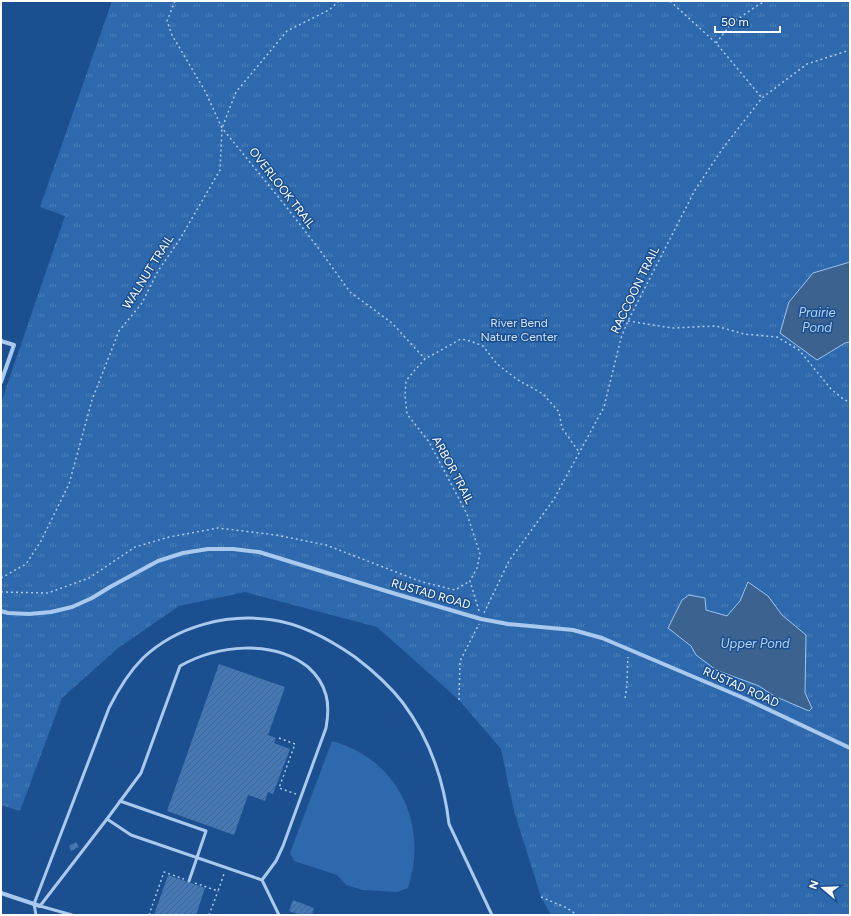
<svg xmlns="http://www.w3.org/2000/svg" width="851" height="916" viewBox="0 0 851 916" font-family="Figtree,sans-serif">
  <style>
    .park { fill: url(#park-tufts) }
    .pitch { fill: #2e69ad }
    .water { fill: #3c6290; stroke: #9cc4f0 }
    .building { fill: url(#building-hatch) }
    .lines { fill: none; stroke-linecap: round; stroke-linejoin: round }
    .path { stroke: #a9c9ee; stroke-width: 1.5; stroke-dasharray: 2 3; stroke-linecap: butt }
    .service { stroke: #a9c9ee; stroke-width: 3 }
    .minor { stroke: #a9c9ee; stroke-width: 4 }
    .labels { text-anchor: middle; stroke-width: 3; stroke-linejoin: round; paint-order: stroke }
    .street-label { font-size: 12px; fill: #fff; stroke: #1b4f8f }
    .park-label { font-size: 12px; fill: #cfe3fa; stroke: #1b4f8f }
    .water-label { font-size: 13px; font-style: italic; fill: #b5d3f5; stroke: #1b4f8f }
  </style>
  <defs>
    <pattern id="park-tufts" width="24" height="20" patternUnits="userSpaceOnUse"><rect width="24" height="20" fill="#2e69ad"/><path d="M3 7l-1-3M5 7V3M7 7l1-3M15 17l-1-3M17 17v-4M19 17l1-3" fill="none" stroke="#4d80b9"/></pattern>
    <pattern id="building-hatch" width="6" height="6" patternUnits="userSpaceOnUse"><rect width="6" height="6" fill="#4478b7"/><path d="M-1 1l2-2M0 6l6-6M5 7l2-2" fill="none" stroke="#486282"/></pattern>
  </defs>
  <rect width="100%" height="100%" fill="#1b4f8f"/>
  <polygon class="park" points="112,1 850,1 850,915 551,915 541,897 514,811 501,749 459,700 377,627 245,592 179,606 118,648 62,698 20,811 1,805 1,403 65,216 40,207"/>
  <path class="pitch" d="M332 741C398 759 429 824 408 888L397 892 363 890 346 885 337 875 294 861 290 853Z"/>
  <g class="water">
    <polygon points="850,262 850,342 845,343 817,360 780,333 789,302 813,273"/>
    <polygon points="748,582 768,596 782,615 806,635 805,693 812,708 809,711 774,696 759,686 716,670 696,655 691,646 668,628 682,600 689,595 705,598 706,610 727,616 740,601"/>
  </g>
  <g class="building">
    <polygon points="219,664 285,687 268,735 276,738 274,743 290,749 273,794 268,792 265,801 248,795 234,835 167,811"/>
    <polygon points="76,842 79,847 71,851 69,846"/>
    <polygon points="168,875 205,888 196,915 154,915"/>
    <polygon points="293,900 314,908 312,915 301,915 289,911"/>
  </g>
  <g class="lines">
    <g class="path">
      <polyline points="175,1 167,21 172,35 205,91 222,128 284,204 319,249 350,292 392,323 425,359"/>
      <polyline points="670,1 716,43 762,98"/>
      <polyline points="716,43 732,23 758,5 766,1"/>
      <polyline points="628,321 672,328 716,326 744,334 777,337 799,350 831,389 842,398 850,403"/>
      <polyline points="1,578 26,564 41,541 69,484 77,455 92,400 119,331 142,303 158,271 180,239 220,170 222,128 236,92 287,31 329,10 339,1"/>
      <polyline points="1,592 48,593 89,578 135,547 169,537 218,528 276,535 326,545 422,582 455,590 470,581"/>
      <polyline points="479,611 470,581 477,568 480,554 467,514 429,442 407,414 405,395 406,381 414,371 425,359 461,339 470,341 483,346 497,364 518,380 543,394 559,412 562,428 579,452"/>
      <polyline points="484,613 509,561 554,499 604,407 621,338 628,321 695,190 723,148 762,98 807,64 850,50"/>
      <polyline points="737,689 741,682"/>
      <path d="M625 698C628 684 627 670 628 657"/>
      <polyline points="459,700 460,661 479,624"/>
      <polyline points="279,738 295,744 279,788 296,794"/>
      <polyline points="195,883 218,891 224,874"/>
      <polyline points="541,897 567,908 577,915"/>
      <polyline points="149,915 164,872 184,879"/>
      <polyline points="209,915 218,891"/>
    </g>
    <g class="service">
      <polyline points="120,801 206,831 189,881"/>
      <path d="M262 880 276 861 283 846 326 728C328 717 329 706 326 695 323 684 316 674 308 667 273 639 217 645 180 666L141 773 107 819 131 835 262 880 279 915"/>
      <path d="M36 915 34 904 109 708C118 690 129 672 143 658 177 626 227 613 273 620 301 624 332 641 355 657 372 670 390 686 403 703 429 738 444 781 449 824L492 915"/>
      <polyline points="72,915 40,906 107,819"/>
    </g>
    <g class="minor">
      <polyline points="1,341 14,345 1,382"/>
      <polyline points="1,611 8,613 29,614 51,612 72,607 92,598 110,587 158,561 183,553 208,549 233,549 259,552 396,594 481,619 508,624 573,630 602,638 746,699 850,748"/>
      <polyline points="1,893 40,906"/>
    </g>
  </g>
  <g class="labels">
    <g class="street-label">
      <text transform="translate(282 188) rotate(52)" y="4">OVERLOOK TRAIL</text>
      <text transform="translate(148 272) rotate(-58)" y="4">WALNUT TRAIL</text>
      <text transform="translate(635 290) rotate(-64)" y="4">RACCOON TRAIL</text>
      <text transform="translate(453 470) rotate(62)" y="4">ARBOR TRAIL</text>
      <text transform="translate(431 594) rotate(16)" y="4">RUSTAD ROAD</text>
      <text transform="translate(741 687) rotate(24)" y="4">RUSTAD ROAD</text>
    </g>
    <g class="park-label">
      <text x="519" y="327">River Bend<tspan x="519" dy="14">Nature Center</tspan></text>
    </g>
    <g class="water-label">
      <text x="817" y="317">Prairie<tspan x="817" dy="15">Pond</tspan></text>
      <text x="755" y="648">Upper Pond</text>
    </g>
  </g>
  <rect width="851" height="916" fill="none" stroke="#ffffff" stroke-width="4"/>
  <g transform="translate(823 888) rotate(289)" stroke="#1b4f8f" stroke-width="3" paint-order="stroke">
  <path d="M0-3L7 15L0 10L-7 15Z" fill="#ffffff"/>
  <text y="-6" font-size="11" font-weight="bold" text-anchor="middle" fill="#ffffff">N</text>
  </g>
  <path d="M715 26v6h65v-6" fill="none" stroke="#ffffff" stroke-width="2"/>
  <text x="721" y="26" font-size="12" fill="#ffffff" stroke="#1b4f8f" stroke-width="3" paint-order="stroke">50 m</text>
</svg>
